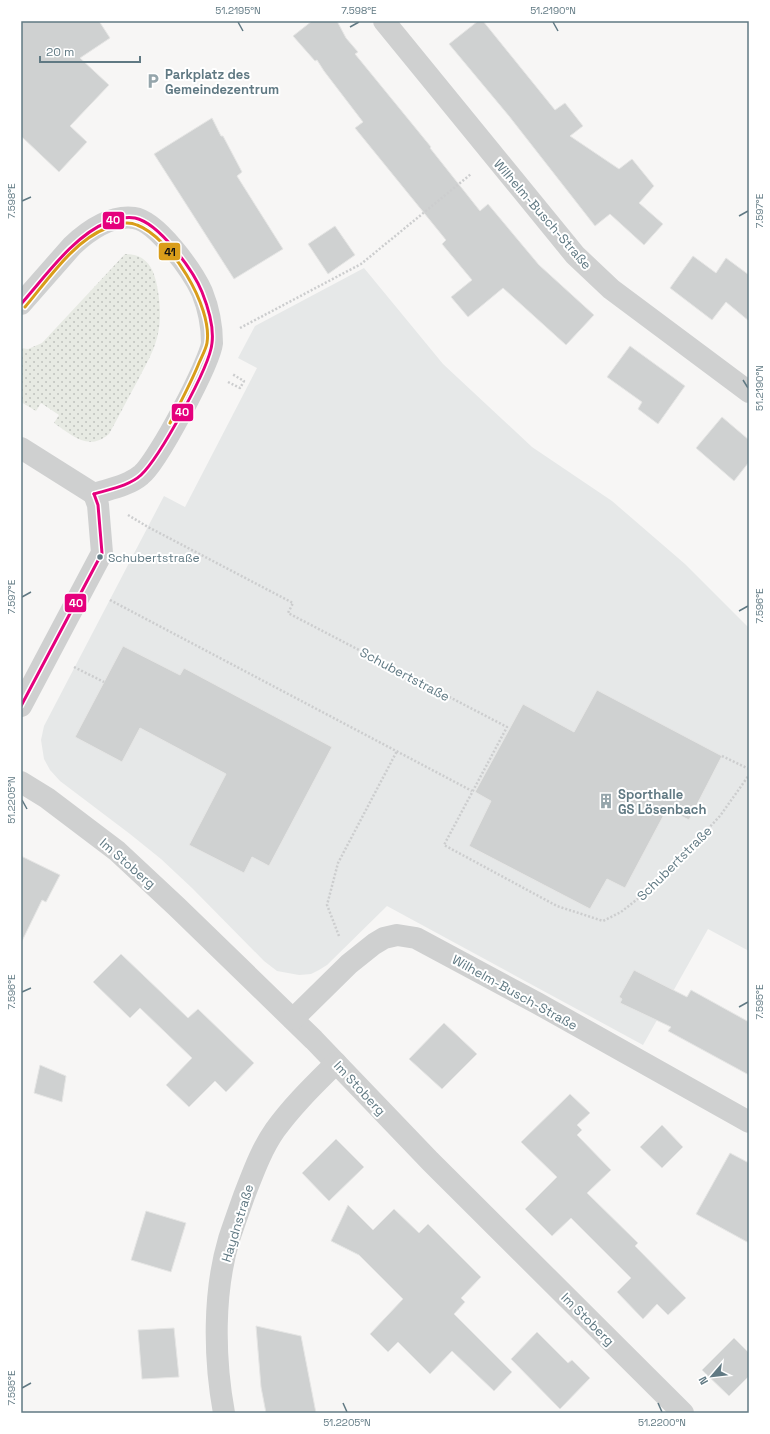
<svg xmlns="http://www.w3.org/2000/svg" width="770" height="1434" viewBox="0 0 770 1434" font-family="'Space Grotesk',sans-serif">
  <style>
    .built { fill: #e6e8e8 }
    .park { fill: url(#park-dots) }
    .building { fill: #cfd1d1; stroke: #e6e6e5 }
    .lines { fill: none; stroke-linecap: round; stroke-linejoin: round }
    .path { stroke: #cccdce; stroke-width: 2.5; stroke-dasharray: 2 2; stroke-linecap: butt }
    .minor { stroke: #cfd0d0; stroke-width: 22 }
    .bus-1-casing { stroke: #fff; stroke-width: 6 }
    .bus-2-casing { stroke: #fff; stroke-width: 6 }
    .bus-1 { stroke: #e5007d; stroke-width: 3 }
    .bus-2 { stroke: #d99d1a; stroke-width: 3 }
    .ticks { fill: none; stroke: #607983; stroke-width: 1.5 }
    .bus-dot { fill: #607983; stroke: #fff; stroke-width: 1.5 }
    .labels { text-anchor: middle; stroke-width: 4; stroke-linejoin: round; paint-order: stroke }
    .bus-label { font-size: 12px; fill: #607983; stroke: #fff; text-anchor: start }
    .poi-label { font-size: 13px; font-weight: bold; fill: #607983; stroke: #fff; text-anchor: start }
    .street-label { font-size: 13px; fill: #607983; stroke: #fff }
    .line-badge { stroke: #fff; stroke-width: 1.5 }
    .badge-label { font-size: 11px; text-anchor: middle; font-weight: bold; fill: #fff }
    .pale-badge-label { font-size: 11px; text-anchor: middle; font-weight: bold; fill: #111 }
    .neatline { fill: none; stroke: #607983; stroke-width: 1.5 }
    .ticks-label { font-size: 10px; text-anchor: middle; fill: #607983 }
  </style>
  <defs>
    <pattern id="park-dots" width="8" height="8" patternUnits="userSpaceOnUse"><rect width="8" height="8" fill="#e7eae3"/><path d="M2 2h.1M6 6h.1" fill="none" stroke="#bfc2bd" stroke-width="1.8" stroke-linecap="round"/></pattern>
  </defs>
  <rect width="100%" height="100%" fill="#f7f6f5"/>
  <polygon class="built" points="364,268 443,364 532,447 612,501 685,564 749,628 749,951 708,929 643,1045 387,906 327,965 319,970 311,974 299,975 277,971 264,961 192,888 161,859 130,834 60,781 50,770 44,759 41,740 44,726 164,496 185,507 257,368 238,358 255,326"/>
  <path class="park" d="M125 254C143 254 152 264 156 281 160 298 162 321 157 338 153 353 145 366 138 380 128 398 119 416 109 434 88 452 72 435 54 423L59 415 41 403 36 411 21 402V348L28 349 42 343Z"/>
  <g class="building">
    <polygon points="21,21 99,21 110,38 80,58 109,85 70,126 87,142 59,172 21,136"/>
    <polygon points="312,21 337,21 346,38 358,52 355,54 431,147 430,148 480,211 488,204 539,265 594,315 566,345 503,288 468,317 451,297 472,280 442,244 446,240 355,128 363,122 324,71 317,60 315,61 293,36"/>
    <polygon points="478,21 483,21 555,110 565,103 583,126 570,136 619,169 632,159 654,186 639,203 663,224 644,245 610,214 595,226 509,116 449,44"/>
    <polygon points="212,118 221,136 223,136 242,172 237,176 283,249 234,279 154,154"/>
    <polygon points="335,226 355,255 328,274 308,244"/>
    <polygon points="693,256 716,273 726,258 749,275 749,321 726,302 712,320 670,288"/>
    <polygon points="630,346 685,386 658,424 638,409 642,402 607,377"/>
    <polygon points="722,417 749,440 749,462 734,481 696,448"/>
    <polygon points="123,646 180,675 184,668 332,747 269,866 252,857 244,873 189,845 226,774 140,728 122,762 75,737"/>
    <polygon points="597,690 722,756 689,820 667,809 625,888 607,879 590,909 469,846 491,801 475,792 523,704 574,732"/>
    <polygon points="21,856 60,875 46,902 42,900 21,943"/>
    <polygon points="121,954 188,1018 198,1009 254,1063 226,1092 215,1081 189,1107 166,1085 192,1058 140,1008 130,1018 93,982"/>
    <polygon points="634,970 687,997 691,990 749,1022 749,1075 668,1031 671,1027 620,1003 622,999 619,997"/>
    <polygon points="444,1023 477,1054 442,1089 409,1059"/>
    <polygon points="40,1065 66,1076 62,1102 34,1093"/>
    <polygon points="570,1094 590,1113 577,1125 582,1130 577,1135 611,1170 587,1193 638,1243 635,1246 686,1298 668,1315 657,1304 643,1319 617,1292 631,1278 571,1218 552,1236 525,1209 557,1177 521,1142"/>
    <polygon points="662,1125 683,1147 662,1168 640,1147"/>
    <polygon points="336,1139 364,1167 329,1201 302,1173"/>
    <polygon points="730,1153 749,1163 749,1243 696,1214"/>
    <polygon points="348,1205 373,1230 394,1209 419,1233 428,1224 481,1277 461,1298 465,1302 454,1314 512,1372 494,1391 452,1351 430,1374 398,1342 388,1352 370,1334 403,1299 359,1255 331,1241"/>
    <polygon points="146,1211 186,1223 171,1272 131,1260"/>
    <polygon points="256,1326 301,1336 316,1413 266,1413 261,1387"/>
    <polygon points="174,1328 179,1377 142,1379 138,1330"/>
    <polygon points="537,1332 568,1363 572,1360 590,1378 560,1409 511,1359"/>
    <polygon points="734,1338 749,1353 749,1376 729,1396 702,1370"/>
  </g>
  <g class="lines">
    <g class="path">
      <polyline points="240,328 361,264 471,174"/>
      <polyline points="228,382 240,388 244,381 232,374"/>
      <polyline points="128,515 148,527 293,603 288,613 507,727 444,845 557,906 603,921 621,912 655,885 720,816 749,775"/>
      <polyline points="110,600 472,791"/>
      <polyline points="74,667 104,682"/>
      <polyline points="722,756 749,769"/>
      <polyline points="339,936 327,905 338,863 397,751"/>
    </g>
    <g class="minor">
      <polyline points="384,21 575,255 611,289 749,392"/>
      <path d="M21 304 72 246C88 231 111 215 134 218 157 221 193 272 202 292 208 307 212 326 212 343 210 362 157 463 141 475 128 486 109 489 94 494"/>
      <polyline points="21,448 94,494"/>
      <polyline points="21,706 102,553 98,505 94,494"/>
      <polyline points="21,782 47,798 117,851 177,907 314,1040 430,1161 683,1413"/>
      <polyline points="293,1019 349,964 374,944 384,938 397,935 416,938 537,1003 749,1122"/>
      <path d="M224 1413C214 1358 213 1293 229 1239 234 1224 239 1210 244 1196 253 1173 261 1150 275 1130 293 1105 315 1084 336 1063"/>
    </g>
    <defs>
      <g id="bus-1">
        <path d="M21 304C45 277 74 235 108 222 116 219 126 216 135 218 159 223 193 270 202 292 208 307 214 327 212 343 210 367 159 458 141 475 129 486 110 489 94 494"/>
        <polyline points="21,706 102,553 98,505 94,494"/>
      </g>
      <path id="bus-2" d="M25 307C47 281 74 240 107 228 116 224 128 221 137 225 170 237 213 307 207 343 206 349 202 356 199 363 191 383 180 403 170 423"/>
    </defs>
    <use href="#bus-1" class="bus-1-casing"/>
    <use href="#bus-2" class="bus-2-casing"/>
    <use href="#bus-1" class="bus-1"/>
    <use href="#bus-2" class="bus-2"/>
  </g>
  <path class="ticks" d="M238 22 243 31M553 22 558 31M350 27 359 22M22 201 31 197M739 216 748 211M743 380 748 388M22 597 31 592M739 611 748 606M22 800 27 809M22 992 31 988M739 1007 748 1002M22 1388 31 1383M343 1403 347 1412M658 1403 662 1412"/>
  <defs>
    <symbol id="parking-bare" viewBox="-9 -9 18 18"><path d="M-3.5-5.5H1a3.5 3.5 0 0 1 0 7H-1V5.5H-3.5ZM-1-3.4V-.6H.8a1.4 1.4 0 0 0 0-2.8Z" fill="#95a5ab" stroke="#fff" stroke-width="2.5" paint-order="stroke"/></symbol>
    <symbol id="building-bare" viewBox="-9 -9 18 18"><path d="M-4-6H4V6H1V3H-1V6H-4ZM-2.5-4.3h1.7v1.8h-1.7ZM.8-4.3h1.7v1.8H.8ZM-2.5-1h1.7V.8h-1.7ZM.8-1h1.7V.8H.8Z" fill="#95a5ab" stroke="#fff" stroke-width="2.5" paint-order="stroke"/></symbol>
  </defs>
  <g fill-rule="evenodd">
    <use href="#parking-bare" x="142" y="70" width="22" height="22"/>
    <use href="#building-bare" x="595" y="790" width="22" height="22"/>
  </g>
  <circle class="bus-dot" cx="100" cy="557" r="3.5"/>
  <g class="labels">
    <g class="bus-label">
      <text x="108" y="562">Schubertstraße</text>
    </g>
    <g class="poi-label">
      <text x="165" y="79">Parkplatz des<tspan x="165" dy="15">Gemeindezentrum</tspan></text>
      <text x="618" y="799">Sporthalle<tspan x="618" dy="15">GS Lösenbach</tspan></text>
    </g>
    <g class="street-label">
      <text transform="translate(543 214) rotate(49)" y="5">Wilhelm-Busch-Straße</text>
      <text transform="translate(405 674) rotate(28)" y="5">Schubertstraße</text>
      <text transform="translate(128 863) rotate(41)" y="5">Im Stoberg</text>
      <text transform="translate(674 863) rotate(-45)" y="5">Schubertstraße</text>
      <text transform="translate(515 992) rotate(29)" y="5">Wilhelm-Busch-Straße</text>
      <text transform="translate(360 1088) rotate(47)" y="5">Im Stoberg</text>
      <text transform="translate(237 1223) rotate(-73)" y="5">Haydnstraße</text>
      <text transform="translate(588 1319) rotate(45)" y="5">Im Stoberg</text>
    </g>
  </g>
  <g class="line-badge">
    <rect x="102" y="211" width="23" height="19" rx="4" fill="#e5007d"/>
    <rect x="158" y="242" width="23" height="19" rx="4" fill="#d99d1a"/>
    <rect x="171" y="403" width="23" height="19" rx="4" fill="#e5007d"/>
    <rect x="64" y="593" width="23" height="20" rx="4" fill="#e5007d"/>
  </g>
  <g class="badge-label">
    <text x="113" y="224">40</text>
    <text x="182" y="416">40</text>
    <text x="76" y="607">40</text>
  </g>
  <g class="pale-badge-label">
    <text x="170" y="256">41</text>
  </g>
  <rect width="770" height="1434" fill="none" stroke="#ffffff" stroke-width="44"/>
  <g transform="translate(712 1376) rotate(242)" stroke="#ffffff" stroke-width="3" paint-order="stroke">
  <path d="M0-3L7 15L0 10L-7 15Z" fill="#607983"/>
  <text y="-6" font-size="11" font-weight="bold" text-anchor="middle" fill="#607983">N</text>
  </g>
  <path d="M40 56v6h100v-6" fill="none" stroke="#607983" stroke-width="2"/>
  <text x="46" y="56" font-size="12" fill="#607983" stroke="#ffffff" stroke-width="3" paint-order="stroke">20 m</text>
  <rect x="22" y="22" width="726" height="1390" class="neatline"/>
  <g class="ticks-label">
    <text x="238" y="14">51.2195°N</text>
    <text x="359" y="14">7.598°E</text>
    <text x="553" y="14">51.2190°N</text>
    <text transform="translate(11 201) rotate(-90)" y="4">7.598°E</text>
    <text transform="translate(759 211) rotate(-90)" y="4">7.597°E</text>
    <text transform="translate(759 388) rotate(-90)" y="4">51.2190°N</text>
    <text transform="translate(11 597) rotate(-90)" y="4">7.597°E</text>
    <text transform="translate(759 606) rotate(-90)" y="4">7.596°E</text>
    <text transform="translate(11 800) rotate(-90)" y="4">51.2205°N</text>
    <text transform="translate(11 992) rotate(-90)" y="4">7.596°E</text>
    <text transform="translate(759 1002) rotate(-90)" y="4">7.595°E</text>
    <text transform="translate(11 1388) rotate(-90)" y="4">7.595°E</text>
    <text x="347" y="1426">51.2205°N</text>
    <text x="662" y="1426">51.2200°N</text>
  </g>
</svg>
